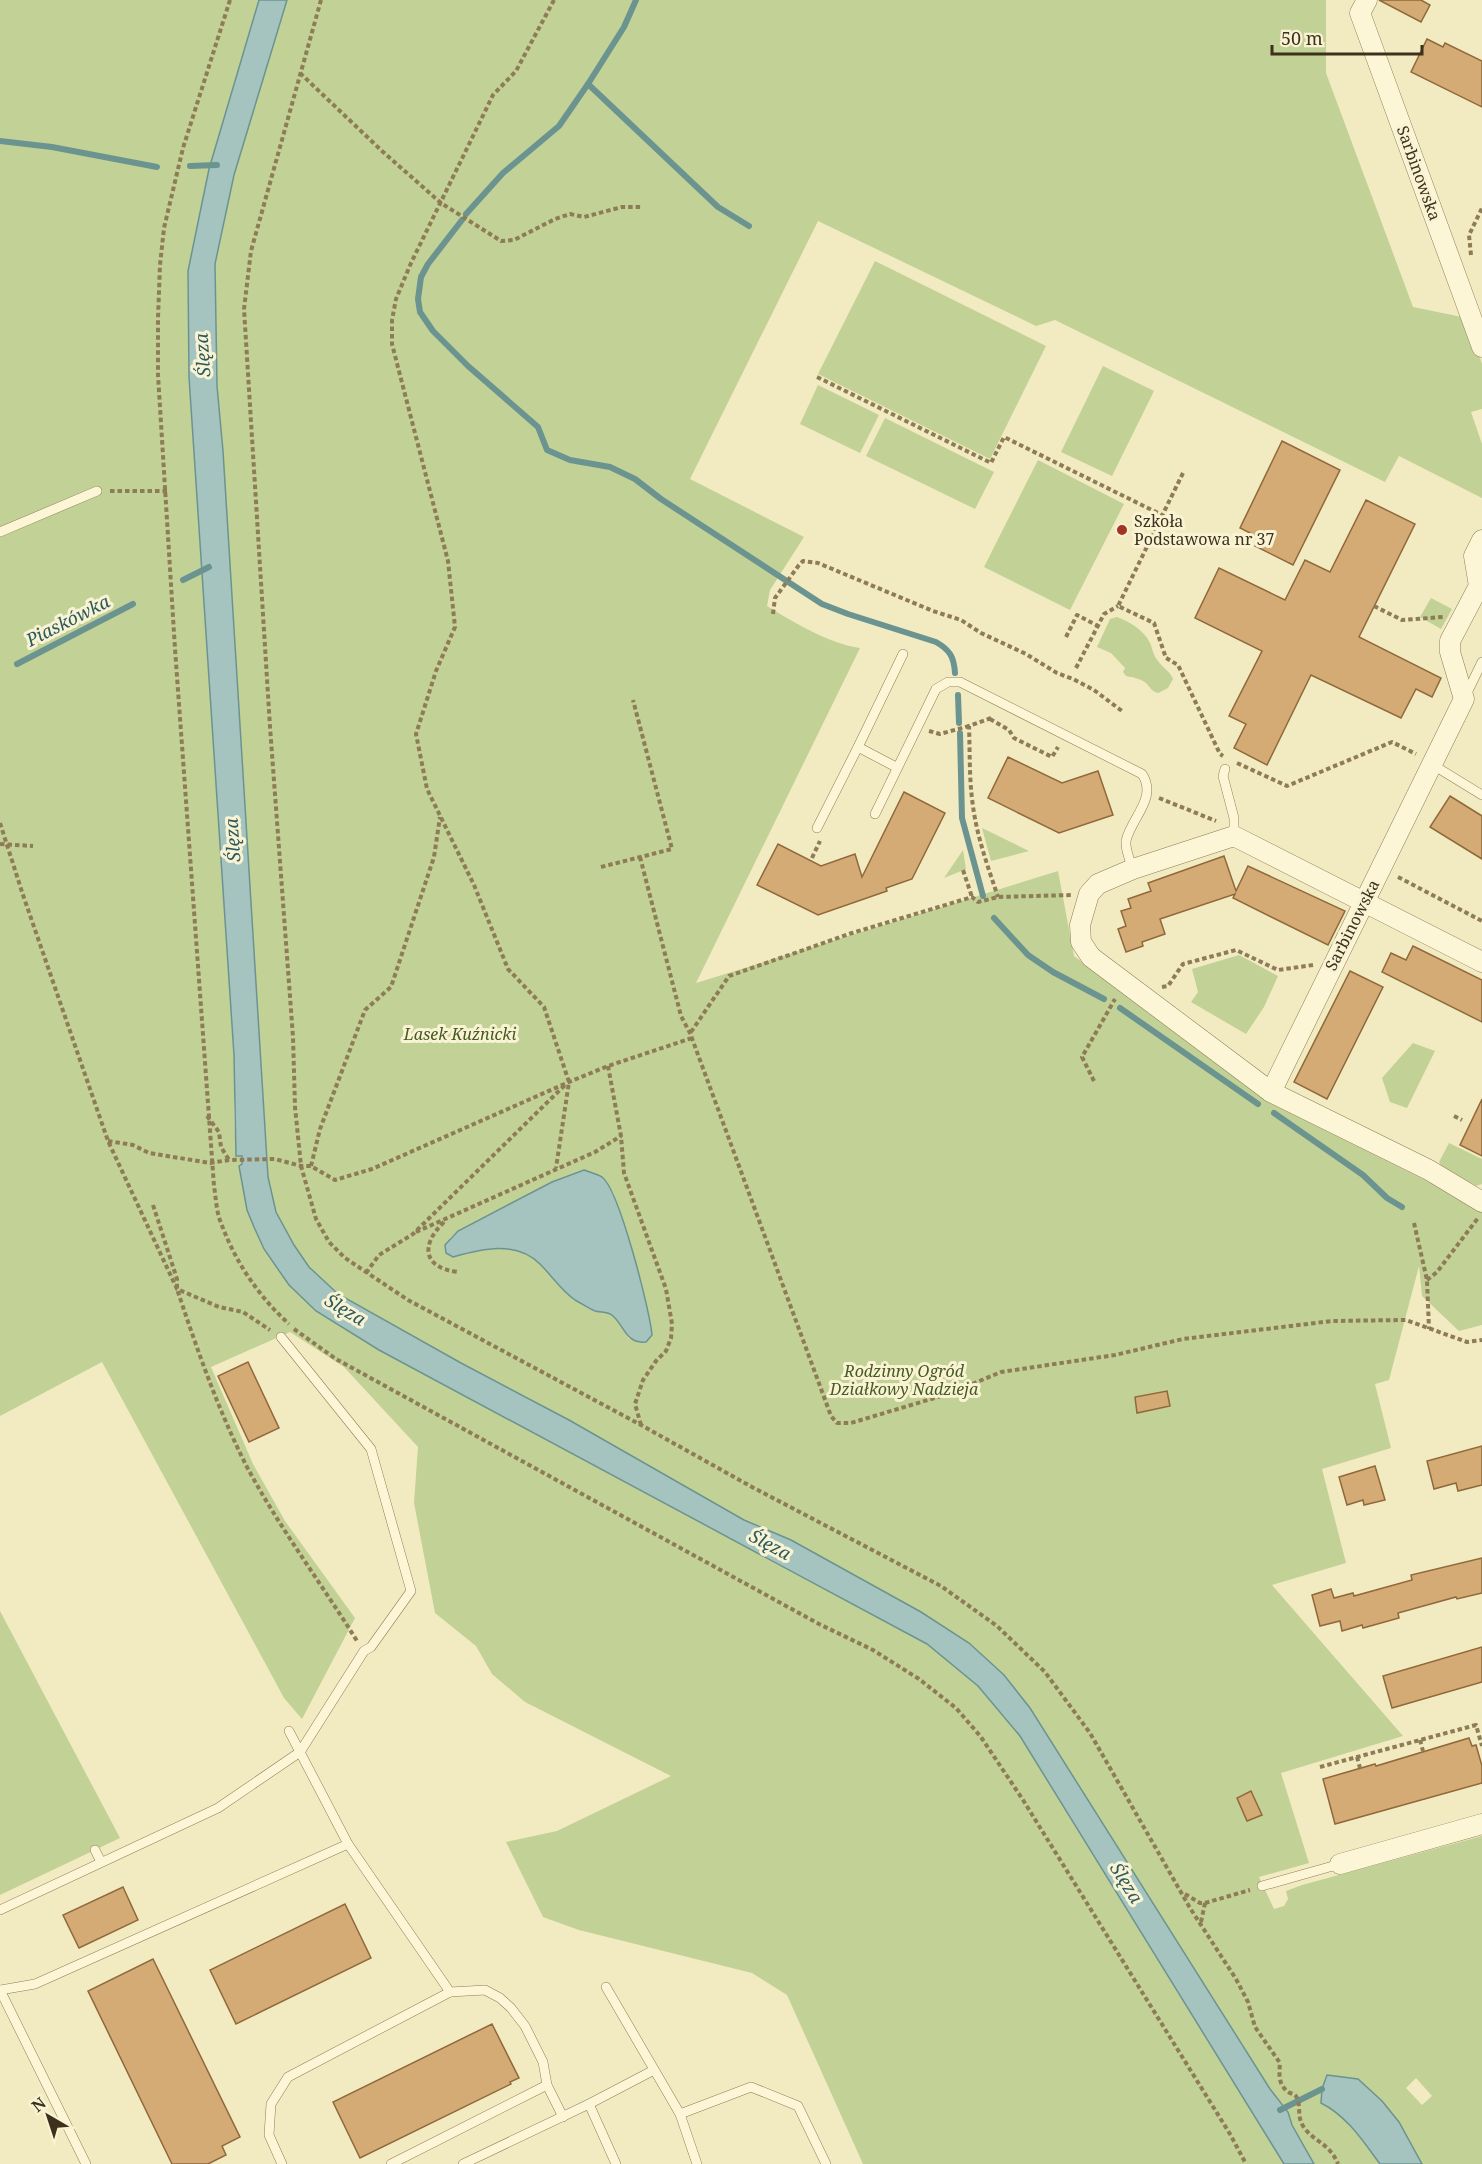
<svg xmlns="http://www.w3.org/2000/svg" width="1482" height="2164" viewBox="0 0 1482 2164" font-family="'Noto Serif',serif">
  <style>
    .green { fill: #c2d195; fill-rule: evenodd }
    .water { fill: #a5c4c0; stroke: #6b9490; stroke-width: 1.5 }
    .lines { fill: none; stroke-linecap: round; stroke-linejoin: round }
    .stream { stroke: #6b9490; stroke-width: 6 }
    .building { fill: #d4aa75; stroke: #90693b; stroke-width: 1.5 }
    .lane-casing { stroke: #8e7c57; stroke-width: 10 }
    .street-casing { stroke: #8e7c57; stroke-width: 21 }
    .path { stroke: #8e7c57; stroke-width: 4; stroke-dasharray: 4.5 3; stroke-linecap: butt }
    .lane { stroke: #fcf6d7; stroke-width: 9 }
    .street { stroke: #fcf6d7; stroke-width: 20 }
    .poi-dot { fill: #a33322; stroke: #f9f3d3; stroke-width: 2 }
    .labels { text-anchor: middle; stroke-width: 6; stroke-linejoin: round; paint-order: stroke }
    .street-label { font-size: 16px; fill: #3d311d; stroke: #f9f3d3 }
    .poi-label { font-size: 16px; fill: #3d311d; stroke: #f9f3d3; text-anchor: start }
    .park-label { font-size: 16px; font-style: italic; fill: #445b22; stroke: #f9f3d3 }
    .water-label { font-size: 18px; font-style: italic; fill: #2b5a5e; stroke: #f9f3d3 }
  </style>
  <rect width="100%" height="100%" fill="#f2ebc2"/>
  <g class="green">
    <polygon points="0,0 259,0 209,169 188,271 189,377 234,1055 234,1116 236,1156 242,1156 247,1210 264,1249 316,1311 379,1350 927,1644 978,1686 1020,1736 1284,2164 863,2164 787,1995 752,1973 579,1930 543,1917 506,1842 557,1831 671,1776 525,1702 492,1674 476,1646 435,1613 414,1503 418,1447 344,1367 290,1332 211,1367 253,1464 285,1521 355,1618 302,1719 284,1698 102,1362 0,1416"/>
    <path d="M287 0H1326V73L1413 307 1467 318 1482 364V409L1471 412 1482 444V498L1399 456 1385 482 1055 320 1036 326 818 221 690 479 804 537 770 590 767 606C793 622 830 644 860 648L696 983 1058 871 1074 956 1272 1104 1475 1205 1482 1211V1325L1459 1331 1422 1296 1419 1266 1389 1380 1375 1384 1391 1448 1322 1469 1346 1563 1272 1585 1403 1736 1281 1773 1309 1863 1259 1877 1274 1909 1284 1906 1288 1899 1286 1891 1302 1885 1482 1836V2164H1422L1399 2122 1321 2103C1347 2116 1363 2141 1380 2164H1314L1292 2125 1288 2111 1270 2089 1030 1708 1004 1675 969 1643 921 1612 791 1540 744 1520 569 1420 461 1363 338 1294 309 1267 294 1245 276 1212 268 1177 223 451 217 386 215 264 234 175ZM584 1170 613 1192 641 1280 651 1325 629 1339C625 1330 619 1318 610 1313 606 1311 600 1313 596 1312 590 1310 582 1304 576 1300 561 1291 552 1277 540 1264 517 1240 481 1249 453 1257L450 1238 458 1231 553 1182ZM1416 2078 1432 2096 1422 2105 1406 2088Z"/>
    <polygon points="875,261 1046,346 990,459 818,374"/>
    <polygon points="1103,366 1154,391 1112,476 1061,452"/>
    <polygon points="818,385 879,415 860,453 800,424"/>
    <polygon points="885,418 994,472 975,509 866,456"/>
    <polygon points="1038,460 1124,504 1070,610 984,567"/>
    <polygon points="1431,598 1452,609 1441,629 1420,617"/>
    <path d="M1117 617C1130 622 1144 630 1150 643 1153 650 1153 655 1158 661 1163 668 1170 671 1173 679L1168 688 1158 693C1151 691 1151 688 1146 683 1141 679 1132 677 1126 676L1123 672 1125 668 1111 653 1097 647 1110 619Z"/>
    <polygon points="982,828 1029,851 991,861"/>
    <polygon points="963,850 966,869 944,878"/>
    <polygon points="1239,955 1278,976 1264,1007 1246,1034 1191,1002 1198,992 1192,969"/>
    <polygon points="1413,1043 1435,1051 1407,1108 1390,1102 1382,1078"/>
    <polygon points="1449,1143 1482,1159 1482,1184 1476,1186 1443,1169 1439,1162"/>
    <polygon points="0,1611 120,1838 0,1895"/>
  </g>
  <g class="water">
    <polygon points="259,0 287,0 234,175 215,264 217,386 223,451 268,1177 276,1212 294,1245 309,1267 338,1294 461,1363 569,1420 744,1520 791,1540 921,1612 969,1643 1004,1675 1030,1708 1270,2089 1288,2112 1292,2125 1314,2164 1284,2164 1020,1736 978,1686 927,1644 379,1350 316,1311 289,1285 264,1249 254,1227 247,1210 239,1166 242,1164 242,1156 236,1156 234,1055 189,377 188,271 209,169"/>
    <path d="M584 1170C589 1172 597 1174 602 1177 619 1189 650 1311 652 1335L646 1342C626 1344 625 1327 613 1316 607 1311 602 1313 595 1311 589 1309 581 1303 575 1300 561 1290 552 1276 540 1264 516 1240 481 1249 453 1257L446 1253 445 1245 458 1231 552 1182Z"/>
    <path d="M1327 2075 1358 2079 1382 2101 1399 2122 1422 2164H1380C1363 2141 1347 2116 1321 2103L1322 2089Z"/>
  </g>
  <g class="lines">
    <g class="stream">
      <polyline points="588,84 718,207 749,226"/>
      <polyline points="0,141 52,147 157,167"/>
      <polyline points="190,166 217,165"/>
      <polyline points="466,214 503,173 559,126 588,84 624,27 636,0"/>
      <path d="M462 220 428 264 421 277 418 299 420 312 433 331 468 366 538 427 547 450 570 460 610 467 635 479 661 499 822 604 848 614 936 642C950 650 954 657 955 673"/>
      <polyline points="183,580 209,567"/>
      <polyline points="17,664 133,604"/>
      <polyline points="958,695 959,723"/>
      <polyline points="960,733 962,818 983,896"/>
      <polyline points="994,918 1028,955 1053,972 1104,999"/>
      <polyline points="1120,1008 1258,1104"/>
      <polyline points="1274,1113 1363,1175 1387,1198 1402,1207"/>
      <polyline points="1280,2110 1322,2089"/>
    </g>
  </g>
  <g class="building">
    <polygon points="1379,0 1421,0 1430,5 1421,22"/>
    <polygon points="1427,39 1443,47 1445,43 1482,61 1482,107 1411,72"/>
    <polygon points="1282,441 1340,470 1293,565 1255,546 1260,538 1240,528"/>
    <polygon points="1366,500 1415,524 1359,637 1441,678 1432,697 1416,689 1401,718 1311,675 1267,765 1234,748 1246,724 1229,716 1262,651 1195,618 1219,568 1285,600 1305,560 1330,572"/>
    <polygon points="1008,757 1062,783 1098,771 1113,815 1059,833 988,798"/>
    <polygon points="904,792 945,813 912,879 886,888 887,891 818,915 757,885 778,844 821,866 855,854 862,877"/>
    <polygon points="1450,796 1482,816 1482,859 1430,827"/>
    <polygon points="1224,856 1236,891 1248,866 1345,911 1328,945 1233,898 1235,894 1160,919 1165,934 1142,942 1143,946 1126,952 1118,929 1126,926 1121,911 1131,908 1128,899 1151,891 1148,883"/>
    <polygon points="1413,946 1482,980 1482,1022 1382,972 1391,953 1406,960"/>
    <polygon points="1350,971 1383,987 1327,1099 1294,1082"/>
    <polygon points="1482,1099 1482,1156 1460,1145"/>
    <polygon points="248,1362 279,1428 249,1442 218,1376"/>
    <polygon points="1167,1391 1170,1406 1137,1413 1135,1397"/>
    <polygon points="1482,1446 1482,1485 1458,1491 1456,1483 1434,1489 1427,1461"/>
    <polygon points="1375,1466 1385,1500 1364,1505 1363,1500 1347,1505 1339,1477"/>
    <polygon points="1482,1558 1482,1593 1457,1599 1456,1597 1398,1613 1399,1618 1363,1628 1362,1625 1342,1631 1340,1621 1320,1626 1312,1595 1331,1589 1334,1598 1353,1593 1354,1596 1412,1580 1411,1575"/>
    <polygon points="1482,1647 1482,1682 1392,1708 1383,1676"/>
    <polygon points="1469,1738 1472,1746 1476,1745 1482,1766 1482,1783 1335,1824 1323,1779 1375,1764 1376,1766"/>
    <polygon points="1251,1791 1262,1815 1247,1821 1237,1798"/>
    <polygon points="123,1887 138,1920 79,1948 63,1915"/>
    <polygon points="345,1904 371,1958 236,2024 210,1970"/>
    <polygon points="153,1959 240,2137 222,2146 226,2155 208,2164 172,2164 88,1991"/>
    <polygon points="492,2024 519,2078 510,2082 511,2084 360,2158 333,2102"/>
  </g>
  <g class="lines">
    <defs>
      <g id="lane">
        <polyline points="0,532 97,491"/>
        <polyline points="1465,697 1482,662"/>
        <polyline points="858,747 903,654"/>
        <polyline points="1433,765 1482,795"/>
        <polyline points="1225,769 1223,776 1234,818 1234,836"/>
        <path d="M875 814 936 689 948 682H960L1142 774C1158 798 1131 818 1126 841 1125 849 1130 861 1133 869"/>
        <polyline points="817,828 858,747 896,767"/>
        <polyline points="289,1731 348,1844 450,1992 485,1990 500,1998 511,2008 525,2026 543,2062 547,2085 563,2117"/>
        <polyline points="95,1850 101,1862"/>
        <polyline points="1262,1886 1340,1864"/>
        <polyline points="0,1910 218,1808 300,1752 364,1651 371,1647 411,1591 371,1449 281,1337"/>
        <polyline points="606,1987 680,2114 697,2164"/>
        <polyline points="0,1990 35,1984 348,1844"/>
        <polyline points="0,1990 86,2164"/>
        <polyline points="589,2104 654,2070"/>
        <polyline points="680,2114 751,2087 798,2106 826,2164"/>
        <polyline points="282,2164 269,2135 271,2104 288,2077 450,1992"/>
        <polyline points="391,2164 547,2085"/>
        <polyline points="463,2164 589,2104 616,2164"/>
      </g>
      <g id="street">
        <polyline points="1367,0 1360,13 1482,347"/>
        <polyline points="1482,962 1234,836 1133,869 1098,884 1089,894 1080,925 1081,942 1091,957 1271,1092 1429,1170 1482,1202"/>
        <polyline points="1271,1092 1464,699 1450,652 1450,641 1479,586 1474,556 1482,540"/>
        <polyline points="1340,1864 1482,1824"/>
      </g>
    </defs>
    <use href="#lane" class="lane-casing"/>
    <use href="#street" class="street-casing"/>
    <g class="path">
      <path d="M230 0 183 148 164 228 160 265 158 318V375L175 649 214 1186C216 1197 216 1211 221 1223 235 1261 258 1296 289 1324"/>
      <path d="M321 0 251 251 244 309 270 727 293 1037 295 1107 301 1166 316 1219 329 1242 345 1258 408 1300 641 1425 752 1487 941 1586 997 1626 1045 1672 1090 1733 1190 1908 1236 1979 1248 2002 1255 2027 1280 2063C1279 2075 1278 2086 1290 2093 1294 2094 1295 2094 1297 2098 1301 2107 1297 2117 1303 2126 1313 2142 1329 2142 1338 2164"/>
      <polyline points="554,0 516,71 493,95 411,263 396,299 392,320 392,344 448,561 455,627 436,671 416,734 427,789 474,885 508,969 544,1007 569,1082 556,1168"/>
      <polyline points="300,73 382,151 441,203 501,241 514,240 555,219 570,214 584,217 622,207 643,207"/>
      <polyline points="1471,255 1469,235 1482,208"/>
      <polyline points="817,377 991,463 1004,437 1162,515"/>
      <polyline points="1183,473 1118,606 1154,623 1166,658 1178,665 1220,754 1223,756"/>
      <polyline points="110,491 167,491"/>
      <polyline points="1374,606 1402,620 1443,617"/>
      <polyline points="773,614 775,598 799,565 803,561 818,563 933,611 961,620 981,633 1026,654 1057,673 1073,679 1094,690 1122,711"/>
      <polyline points="1066,637 1077,615 1098,626"/>
      <polyline points="1076,668 1104,614 1118,606"/>
      <path d="M991 718 969 726C970 752 969 780 973 806 977 837 988 867 998 897"/>
      <polyline points="990,719 1009,730 1014,738 1052,757 1058,747"/>
      <polyline points="929,731 940,734 969,726"/>
      <polyline points="1237,763 1287,786 1392,742 1416,754"/>
      <polyline points="1159,798 1216,821"/>
      <polyline points="0,823 23,895 108,1141 177,1289 219,1307 243,1312 270,1330"/>
      <polyline points="0,844 33,846"/>
      <polyline points="640,857 681,1016 690,1033 831,1416 837,1423 851,1423 948,1394 1001,1372 1115,1355 1183,1339 1332,1321 1406,1320 1467,1342 1482,1340"/>
      <polyline points="812,858 820,841"/>
      <polyline points="601,867 672,849 633,700"/>
      <polyline points="963,870 972,897"/>
      <polyline points="1398,877 1482,921"/>
      <polyline points="1162,987 1168,986 1183,964 1236,950 1278,970 1313,965"/>
      <polyline points="691,1032 729,976 852,933 972,897 978,902 998,897 1071,895"/>
      <polyline points="608,1066 621,1136 624,1173 666,1289 672,1324 671,1338 666,1351 656,1361 643,1380 635,1404 641,1425"/>
      <polyline points="1094,1081 1082,1057 1115,999"/>
      <polyline points="207,1116 219,1132 221,1147 229,1160"/>
      <polyline points="1454,1116 1462,1120"/>
      <polyline points="108,1141 133,1145 149,1153 210,1163 229,1160 275,1159 301,1166 311,1166 335,1180 372,1169 569,1082 608,1066 692,1038"/>
      <polyline points="311,1166 320,1129 365,1010 391,987 434,857 440,817"/>
      <path d="M153 1205 177 1279V1289C197 1349 218 1410 247 1467 279 1527 321 1583 357 1641"/>
      <path d="M444 1222C420 1245 423 1268 458 1272"/>
      <polyline points="1414,1223 1427,1280 1429,1329"/>
      <polyline points="416,1232 595,1152 621,1136"/>
      <polyline points="366,1273 379,1255 413,1234 566,1084"/>
      <polyline points="1427,1280 1437,1272 1478,1218"/>
      <polyline points="294,1329 336,1359 819,1624 873,1650 919,1679 956,1708 981,1737 1023,1800 1230,2134 1246,2164"/>
      <polyline points="1420,1740 1423,1751"/>
      <polyline points="1357,1757 1360,1768"/>
      <polyline points="1320,1767 1476,1725 1482,1746"/>
      <polyline points="1185,1894 1200,1903 1205,1903 1250,1890"/>
      <polyline points="1201,1922 1205,1903"/>
    </g>
    <use href="#lane" class="lane"/>
    <use href="#street" class="street"/>
  </g>
  <circle class="poi-dot" cx="1122" cy="530" r="6"/>
  <g class="labels">
    <g class="street-label">
      <text transform="translate(1419 173) rotate(70)" y="6">Sarbinowska</text>
      <text transform="translate(1352 925) rotate(-63)" y="6">Sarbinowska</text>
    </g>
    <g class="poi-label">
      <text x="1134" y="527">Szkoła<tspan x="1134" dy="18">Podstawowa nr 37</tspan></text>
    </g>
    <g class="park-label">
      <text x="460" y="1040">Lasek Kuźnicki</text>
      <text x="904" y="1377">Rodzinny Ogród<tspan x="904" dy="18">Działkowy Nadzieja</tspan></text>
    </g>
    <g class="water-label">
      <text transform="translate(203 355) rotate(-94)" y="6">Ślęza</text>
      <text transform="translate(68 621) rotate(-27)" y="6">Piaskówka</text>
      <text transform="translate(233 840) rotate(-94)" y="6">Ślęza</text>
      <text transform="translate(345 1310) rotate(31)" y="6">Ślęza</text>
      <text transform="translate(770 1545) rotate(28)" y="6">Ślęza</text>
      <text transform="translate(1126 1883) rotate(58)" y="6">Ślęza</text>
    </g>
  </g>
  <g transform="translate(48 2116) rotate(321)" stroke="#f9f3d3" stroke-width="4.5" paint-order="stroke">
  <path d="M0-4.5L10 22L0 15L-10 22Z" fill="#3d311d"/>
  <text y="-9" font-size="16" font-weight="bold" text-anchor="middle" fill="#3d311d">N</text>
  </g>
  <path d="M1272 45v9h150v-9" fill="none" stroke="#3d311d" stroke-width="3"/>
  <text x="1281" y="45" font-size="18" fill="#3d311d" stroke="#f9f3d3" stroke-width="4.5" paint-order="stroke">50 m</text>
</svg>
